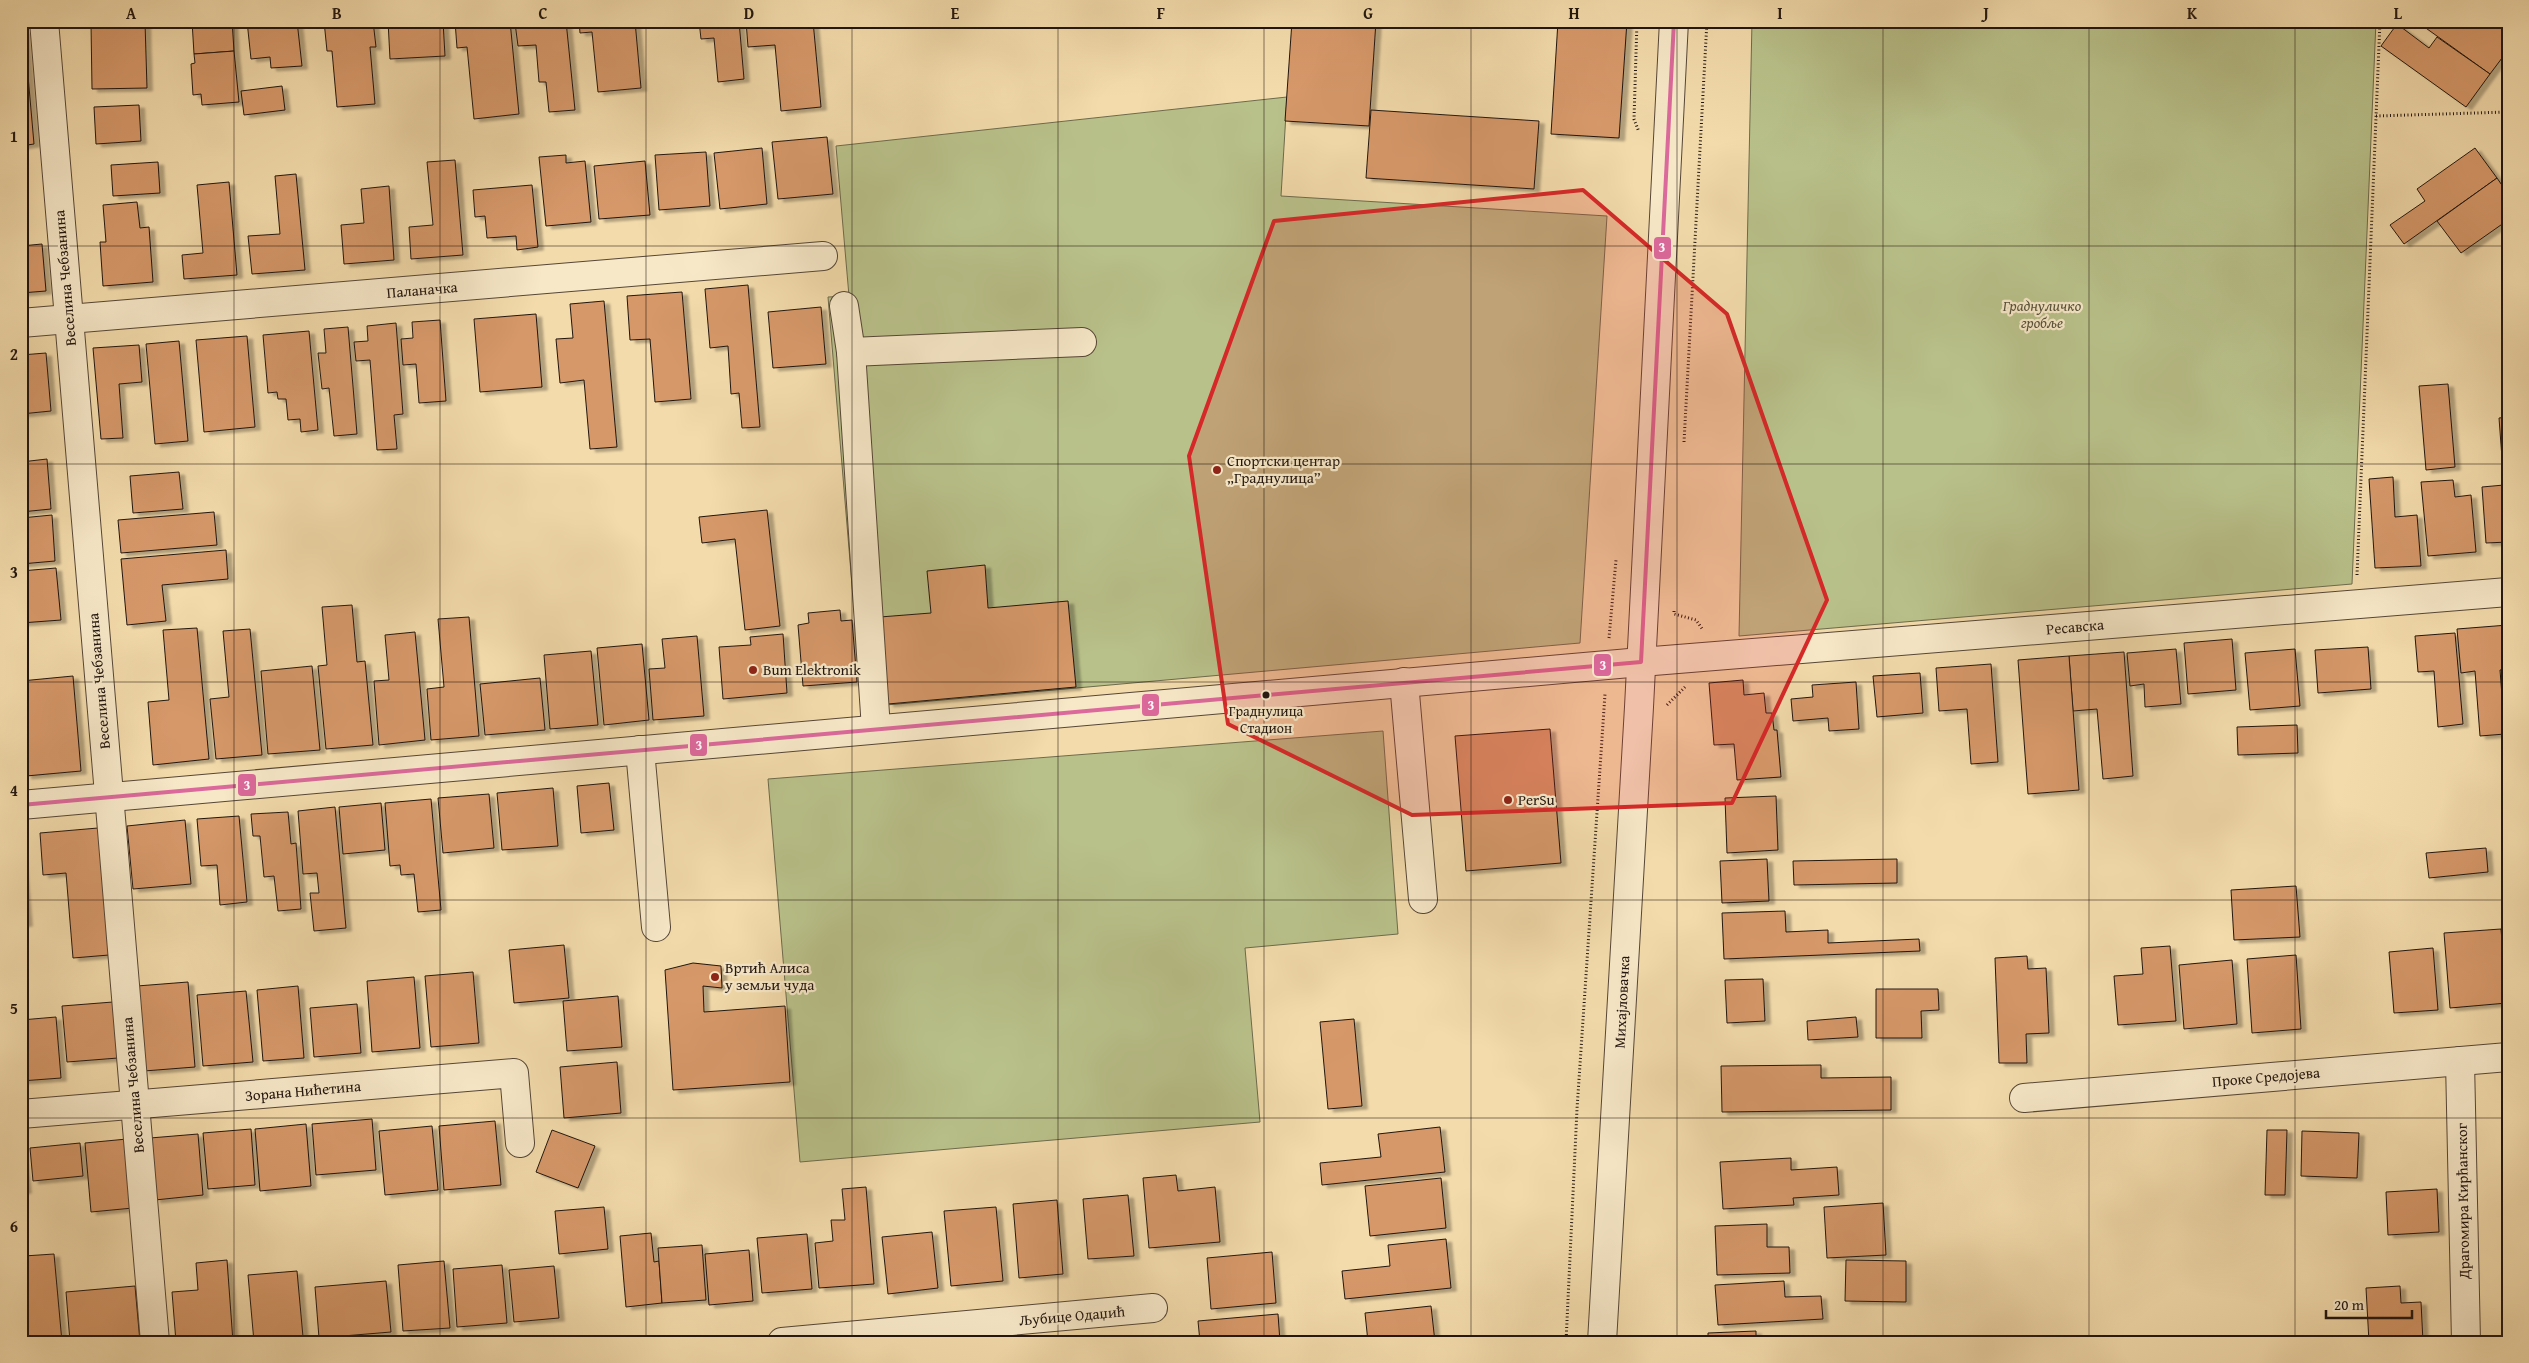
<svg xmlns="http://www.w3.org/2000/svg" width="2529" height="1363" viewBox="0 0 2529 1363" font-family="'Gentium Book Plus',serif">
  <style>
    .green { fill: #b9c18a; stroke: #6d6b4c }
    .building { fill: #d69869; stroke: #21150f; filter: url(#shadow) }
    .lines { fill: none; stroke-linecap: round; stroke-linejoin: round }
    .minor-casing { stroke: #564636; stroke-width: 30 }
    .path { stroke: #21150f; stroke-width: 3; stroke-dasharray: 1 2.5; stroke-linecap: butt }
    .minor { stroke: #f7e8c8; stroke-width: 28 }
    .bus-1-casing { stroke: #f7e8c8; stroke-width: 8 }
    .bus-1 { stroke: #dc699c; stroke-width: 4 }
    .marked { fill: #d62828; fill-opacity: 0.2; stroke: #d62828; stroke-width: 4; stroke-linejoin: round }
    .grid { fill: none; stroke: #21150f; stroke-width: 1; stroke-opacity: 0.55 }
    .poi-dot { fill: #8f2418; stroke: #f7e8c8; stroke-width: 2 }
    .bus-dot { fill: #21150f; stroke: #f7e8c8; stroke-width: 2 }
    .labels { text-anchor: middle; stroke-width: 4.5; stroke-linejoin: round; paint-order: stroke }
    .bus-label { font-size: 14px; fill: #21150f; stroke: #f7e8c8 }
    .street-label { font-size: 15px; fill: #21150f; stroke: #f7e8c8 }
    .park-label { font-size: 15px; font-style: italic; fill: #56513a; stroke: #f7e8c8 }
    .poi-label { font-size: 15px; fill: #21150f; stroke: #f7e8c8; text-anchor: start }
    .line-badge { stroke: #f7e8c8; stroke-width: 2 }
    .badge-label { font-size: 14px; text-anchor: middle; font-weight: bold; fill: #fff }
    .neatline { fill: none; stroke: #21150f; stroke-width: 2 }
    .grid-label { font-size: 16px; text-anchor: middle; font-weight: bold; fill: #21150f }
  </style>
  <defs>
    <filter id="shadow"><feDropShadow dx="5.5" dy="3" stdDeviation="1" flood-color="#0004"/></filter>
  </defs>
  <rect width="100%" height="100%" fill="#f3dbab"/>
  <filter id="stains"><feTurbulence type="fractalNoise" baseFrequency=".004" numOctaves="4"/><feColorMatrix values="0 0 0 0 .2 0 0 0 0 .09 0 0 0 0 .02 0 0 0 .5 -.17"/></filter>
  <radialGradient id="worn" r=".72"><stop offset=".6" stop-color="#630" stop-opacity="0"/><stop offset="1" stop-color="#630" stop-opacity=".3"/></radialGradient>
  <g class="green">
    <polygon points="1752,21 2376,21 2352,584 1739,636"/>
    <polygon points="1287,97 1281,196 1607,216 1580,643 875,706 862,705 828,297 849,296 836,146"/>
    <polygon points="1383,731 1398,934 1245,948 1260,1122 800,1162 768,779"/>
  </g>
  <g class="building">
    <polygon points="192,21 232,21 234,51 194,54"/>
    <polygon points="247,21 297,21 302,66 271,68 270,57 251,59"/>
    <polygon points="324,21 373,21 376,47 370,47 375,104 337,107 332,51 327,51"/>
    <polygon points="388,21 443,21 445,56 390,59"/>
    <polygon points="455,21 510,21 519,114 474,119 467,47 457,48"/>
    <polygon points="519,21 566,21 575,110 549,112 546,82 539,82 536,45 518,46 515,23"/>
    <polygon points="579,21 635,21 641,88 598,92 592,32 580,33"/>
    <polygon points="699,21 739,21 744,79 718,82 714,38 701,39"/>
    <polygon points="746,21 813,21 821,107 781,111 775,45 748,47"/>
    <polygon points="817,21 860,21 818,25"/>
    <polygon points="1292,21 1376,21 1369,126 1285,121"/>
    <polygon points="1558,21 1627,21 1619,138 1551,134"/>
    <polygon points="2416,21 2471,21 2474,24 2476,21 2508,21 2508,50 2490,74"/>
    <polygon points="145,22 147,88 92,89 91,24"/>
    <polygon points="2397,24 2429,48 2437,37 2490,74 2466,107 2381,46"/>
    <polygon points="21,30 24,30 34,144 21,146"/>
    <polygon points="234,51 239,102 202,105 201,94 193,95 191,64 195,63 194,54"/>
    <polygon points="282,86 285,110 244,115 241,91"/>
    <polygon points="139,105 141,141 96,144 94,107"/>
    <polygon points="1371,110 1539,121 1534,189 1366,178"/>
    <polygon points="827,137 833,194 778,199 772,142"/>
    <polygon points="762,148 767,204 720,209 714,153"/>
    <polygon points="2475,148 2497,178 2404,244 2390,225 2425,201 2417,189"/>
    <polygon points="706,152 710,206 659,210 655,155"/>
    <polygon points="566,155 566,163 585,161 591,222 546,226 539,157"/>
    <polygon points="455,160 463,255 411,259 409,227 433,225 427,162"/>
    <polygon points="645,161 650,215 599,219 594,166"/>
    <polygon points="158,162 160,193 113,196 111,165"/>
    <polygon points="296,174 305,270 252,274 248,236 280,234 275,176"/>
    <polygon points="2497,178 2508,194 2508,220 2461,253 2437,221"/>
    <polygon points="229,182 237,275 184,279 182,255 203,253 197,185"/>
    <polygon points="532,185 538,247 517,250 516,236 487,238 485,216 475,217 473,190"/>
    <polygon points="389,186 394,260 344,264 341,225 364,223 361,189"/>
    <polygon points="137,202 140,228 149,227 153,282 103,286 100,242 106,242 103,205"/>
    <polygon points="42,244 46,291 21,293 21,246"/>
    <polygon points="748,285 760,427 742,428 739,393 731,394 728,346 710,348 705,289"/>
    <polygon points="682,292 691,399 655,402 650,339 630,340 627,296"/>
    <polygon points="604,301 617,447 590,449 584,380 560,383 556,339 573,338 570,304"/>
    <polygon points="821,307 826,364 773,368 768,312"/>
    <polygon points="536,314 542,387 480,392 474,319"/>
    <polygon points="440,320 446,401 419,403 416,364 403,365 401,339 413,338 412,322"/>
    <polygon points="396,323 403,414 394,415 397,449 377,450 370,360 356,361 354,342 368,341 367,326"/>
    <polygon points="348,327 357,434 334,436 329,388 322,389 318,353 326,353 324,329"/>
    <polygon points="309,331 318,430 301,432 300,419 288,420 286,399 278,399 277,392 268,393 263,335"/>
    <polygon points="247,336 255,427 204,432 196,340"/>
    <polygon points="179,341 188,441 155,444 146,344"/>
    <polygon points="139,345 142,382 119,384 123,438 101,439 93,348"/>
    <polygon points="46,353 51,411 21,414 21,355"/>
    <polygon points="2448,384 2455,467 2426,470 2419,386"/>
    <polygon points="2508,417 2508,542 2486,543 2482,487 2504,485 2499,418"/>
    <polygon points="47,459 51,509 21,512 21,462"/>
    <polygon points="179,472 183,509 133,513 130,476"/>
    <polygon points="2393,477 2395,517 2417,515 2421,566 2375,568 2369,479"/>
    <polygon points="2453,480 2455,497 2471,495 2476,552 2428,556 2421,482"/>
    <polygon points="767,510 780,626 745,630 735,539 702,543 699,517"/>
    <polygon points="214,512 217,545 121,553 118,520"/>
    <polygon points="52,515 55,561 21,564 21,518"/>
    <polygon points="226,550 228,579 162,585 166,621 127,625 121,559"/>
    <polygon points="985,565 988,608 1068,601 1076,687 888,704 880,617 931,613 927,571"/>
    <polygon points="56,568 61,620 21,623 21,571"/>
    <polygon points="352,605 357,662 365,661 373,745 326,749 318,666 327,665 322,607"/>
    <polygon points="840,610 841,621 852,620 857,682 803,686 798,625 809,623 808,613"/>
    <polygon points="469,617 479,736 431,740 427,689 444,687 438,619"/>
    <polygon points="2508,625 2508,669 2500,670 2505,734 2480,736 2475,671 2461,673 2457,629"/>
    <polygon points="197,628 209,759 153,765 148,702 169,700 163,630"/>
    <polygon points="250,629 262,755 216,759 210,699 229,697 223,631"/>
    <polygon points="415,632 425,740 379,745 374,681 389,680 385,635"/>
    <polygon points="2455,633 2463,724 2438,727 2434,671 2418,672 2415,636"/>
    <polygon points="783,634 787,693 723,699 719,647 751,645 750,637"/>
    <polygon points="697,636 704,716 653,720 649,669 665,668 662,639"/>
    <polygon points="2232,639 2236,690 2188,694 2184,643"/>
    <polygon points="642,644 649,720 604,725 597,648"/>
    <polygon points="2368,647 2371,689 2318,693 2315,650"/>
    <polygon points="2176,649 2181,704 2145,707 2144,684 2130,686 2127,653"/>
    <polygon points="2295,649 2300,706 2250,710 2245,653"/>
    <polygon points="591,651 598,725 550,729 544,655"/>
    <polygon points="2124,652 2133,776 2103,779 2097,709 2073,711 2069,656"/>
    <polygon points="2069,656 2079,790 2028,794 2018,660"/>
    <polygon points="1991,664 1998,762 1971,764 1967,709 1939,711 1936,668"/>
    <polygon points="312,666 320,750 268,754 261,671"/>
    <polygon points="1920,673 1923,713 1877,717 1873,676"/>
    <polygon points="73,676 81,771 26,776 21,726 21,681"/>
    <polygon points="540,678 545,730 485,735 480,684"/>
    <polygon points="1743,680 1744,695 1764,693 1766,713 1772,713 1774,730 1777,730 1781,777 1737,780 1734,744 1714,745 1709,683"/>
    <polygon points="1856,682 1859,729 1829,731 1828,718 1793,721 1791,699 1813,697 1812,685"/>
    <polygon points="2297,725 2298,753 2238,755 2237,727"/>
    <polygon points="1550,729 1561,863 1466,871 1455,736"/>
    <polygon points="609,783 614,830 581,833 577,786"/>
    <polygon points="553,788 558,846 502,850 497,793"/>
    <polygon points="489,794 494,848 443,853 438,798"/>
    <polygon points="1776,796 1778,850 1727,853 1725,798"/>
    <polygon points="431,799 441,910 418,912 414,874 401,875 400,865 390,866 385,803"/>
    <polygon points="381,803 385,850 343,854 339,807"/>
    <polygon points="335,807 346,928 314,931 310,893 319,893 317,873 303,874 298,811"/>
    <polygon points="288,812 291,844 296,843 301,909 278,911 274,876 264,877 260,836 253,836 251,814"/>
    <polygon points="239,816 247,902 220,905 217,865 201,866 197,819"/>
    <polygon points="185,820 191,884 133,889 127,826"/>
    <polygon points="98,828 109,955 73,958 66,873 43,875 40,833"/>
    <polygon points="2486,848 2488,872 2429,878 2426,853"/>
    <polygon points="21,858 27,923 21,924"/>
    <polygon points="1767,859 1769,901 1722,903 1720,861"/>
    <polygon points="1897,859 1897,883 1794,885 1793,861"/>
    <polygon points="2296,886 2300,937 2234,940 2231,890"/>
    <polygon points="1785,911 1786,932 1828,930 1828,943 1919,939 1920,951 1724,959 1722,913"/>
    <polygon points="2501,929 2507,1003 2450,1008 2444,933"/>
    <polygon points="564,945 569,998 514,1003 509,950"/>
    <polygon points="2170,946 2176,1021 2118,1025 2114,976 2143,974 2141,948"/>
    <polygon points="2433,948 2438,1010 2394,1013 2389,952"/>
    <polygon points="2296,955 2301,1029 2252,1033 2247,959"/>
    <polygon points="2027,956 2028,969 2046,968 2049,1033 2026,1034 2027,1063 1999,1063 1995,958"/>
    <polygon points="2232,960 2237,1024 2184,1029 2179,965"/>
    <polygon points="693,963 721,966 722,988 703,986 704,1012 785,1006 790,1082 673,1090 665,970"/>
    <polygon points="473,972 479,1043 431,1047 425,976"/>
    <polygon points="414,977 420,1048 372,1052 367,981"/>
    <polygon points="1763,979 1765,1021 1727,1023 1725,980"/>
    <polygon points="188,982 195,1067 144,1071 137,986"/>
    <polygon points="298,986 304,1058 263,1061 257,990"/>
    <polygon points="1876,989 1938,989 1939,1010 1921,1011 1922,1038 1876,1038"/>
    <polygon points="246,991 253,1062 203,1066 197,995"/>
    <polygon points="618,996 622,1047 567,1051 563,1001"/>
    <polygon points="113,1002 118,1058 67,1062 62,1006"/>
    <polygon points="357,1004 361,1053 314,1057 310,1008"/>
    <polygon points="56,1017 61,1078 21,1081 21,1020"/>
    <polygon points="1856,1017 1858,1037 1808,1040 1807,1021"/>
    <polygon points="1354,1019 1362,1106 1328,1109 1320,1022"/>
    <polygon points="617,1062 621,1113 564,1118 560,1067"/>
    <polygon points="1821,1065 1821,1078 1891,1077 1891,1110 1722,1112 1721,1066"/>
    <polygon points="372,1119 376,1170 316,1175 312,1124"/>
    <polygon points="495,1121 501,1185 444,1190 439,1126"/>
    <polygon points="306,1124 311,1186 260,1191 255,1129"/>
    <polygon points="432,1126 438,1190 385,1195 379,1131"/>
    <polygon points="1440,1127 1445,1172 1322,1185 1320,1163 1381,1157 1378,1134"/>
    <polygon points="251,1129 255,1185 208,1189 203,1133"/>
    <polygon points="552,1130 595,1146 578,1188 536,1172"/>
    <polygon points="2267,1130 2287,1130 2285,1195 2265,1195"/>
    <polygon points="2302,1131 2359,1133 2357,1178 2301,1176"/>
    <polygon points="198,1134 203,1195 155,1200 150,1138"/>
    <polygon points="127,1139 133,1208 91,1212 85,1143"/>
    <polygon points="80,1143 83,1176 33,1181 30,1148"/>
    <polygon points="21,1148 26,1190 21,1191"/>
    <polygon points="1791,1158 1791,1170 1837,1167 1839,1195 1793,1198 1794,1205 1723,1209 1720,1162"/>
    <polygon points="1176,1175 1178,1191 1215,1187 1220,1242 1149,1248 1143,1178"/>
    <polygon points="1441,1178 1446,1228 1370,1236 1365,1186"/>
    <polygon points="866,1187 874,1284 819,1288 815,1243 833,1241 831,1220 845,1220 842,1189"/>
    <polygon points="2437,1189 2439,1232 2388,1235 2386,1192"/>
    <polygon points="1128,1195 1134,1256 1088,1259 1083,1199"/>
    <polygon points="1057,1200 1063,1274 1019,1278 1013,1204"/>
    <polygon points="1883,1203 1886,1255 1827,1258 1824,1207"/>
    <polygon points="604,1207 608,1249 559,1254 555,1211"/>
    <polygon points="996,1207 1003,1281 951,1286 944,1211"/>
    <polygon points="1767,1224 1767,1247 1789,1247 1790,1273 1717,1275 1715,1226"/>
    <polygon points="932,1232 938,1288 888,1294 882,1237"/>
    <polygon points="651,1233 654,1262 659,1261 662,1303 626,1307 620,1236"/>
    <polygon points="807,1234 812,1289 762,1293 757,1238"/>
    <polygon points="1446,1239 1451,1288 1345,1299 1342,1271 1390,1266 1388,1245"/>
    <polygon points="702,1245 706,1300 662,1303 658,1248"/>
    <polygon points="749,1250 753,1301 709,1305 705,1254"/>
    <polygon points="1272,1252 1276,1303 1211,1309 1207,1258"/>
    <polygon points="54,1254 62,1342 21,1342 21,1295 27,1295 24,1256"/>
    <polygon points="227,1260 233,1342 176,1342 172,1292 198,1290 196,1263"/>
    <polygon points="1846,1260 1906,1261 1906,1302 1845,1301"/>
    <polygon points="444,1261 450,1328 403,1331 398,1265"/>
    <polygon points="502,1265 507,1323 457,1327 453,1269"/>
    <polygon points="554,1266 559,1318 514,1322 509,1270"/>
    <polygon points="297,1271 303,1337 254,1342 248,1275"/>
    <polygon points="386,1281 391,1332 319,1338 315,1287"/>
    <polygon points="1784,1281 1785,1297 1821,1296 1823,1319 1718,1325 1715,1285"/>
    <polygon points="135,1286 140,1342 70,1342 66,1292"/>
    <polygon points="2400,1286 2401,1303 2421,1302 2423,1342 2369,1342 2366,1288"/>
    <polygon points="1431,1306 1435,1342 1368,1342 1365,1313"/>
    <polygon points="1278,1314 1280,1342 1200,1342 1198,1321"/>
    <polygon points="1756,1331 1756,1342 1708,1342 1708,1333"/>
    <polygon points="1865,1338 1865,1342 1834,1342 1834,1339"/>
  </g>
  <g class="lines">
    <defs>
      <g id="minor">
        <polyline points="44,21 155,1342"/>
        <polyline points="844,306 851,352 876,729"/>
        <polyline points="21,323 823,256"/>
        <polyline points="851,352 1082,342"/>
        <polyline points="1404,682 1423,899"/>
        <polyline points="640,750 656,927"/>
        <polyline points="21,805 1641,662 2508,592"/>
        <polyline points="2460,1061 2466,1342"/>
        <polyline points="2024,1098 2508,1057"/>
        <polyline points="21,1114 514,1073 520,1143"/>
        <polyline points="782,1342 1153,1308"/>
        <polyline points="1602,1342 1639,707 1674,21"/>
      </g>
    </defs>
    <use href="#minor" class="minor-casing"/>
    <g class="path">
      <polyline points="1637,21 1634,119 1639,132"/>
      <polyline points="2376,116 2508,112"/>
      <polyline points="1684,442 1707,21"/>
      <polyline points="2357,575 2380,21"/>
      <polyline points="1674,611 1674,614 1696,620 1703,630"/>
      <polyline points="1609,638 1616,560"/>
      <polyline points="1667,705 1685,687"/>
      <polyline points="1566,1342 1577,1109 1605,694"/>
    </g>
    <use href="#minor" class="minor"/>
    <defs>
      <polyline id="bus-1" points="21,805 1641,662 1674,21"/>
    </defs>
    <use href="#bus-1" class="bus-1-casing"/>
    <use href="#bus-1" class="bus-1"/>
  </g>
  <path class="marked" d="M1583 190 1727 314 1827 600 1732 803 1412 815 1228 724 1189 456 1274 221Z"/>
  <path class="grid" d="M234 21V1342M440 21V1342M646 21V1342M852 21V1342M1058 21V1342M1264 21V1342M1471 21V1342M1677 21V1342M1883 21V1342M2089 21V1342M2295 21V1342M21 246H2508M21 464H2508M21 682H2508M21 900H2508M21 1118H2508"/>
  <g class="poi-dot">
    <circle cx="1217" cy="470" r="5"/>
    <circle cx="753" cy="670" r="5"/>
    <circle cx="1508" cy="800" r="5"/>
    <circle cx="715" cy="977" r="5"/>
  </g>
  <circle class="bus-dot" cx="1266" cy="695" r="4.5"/>
  <g class="labels">
    <g class="bus-label">
      <text x="1266" y="716">Граднулица<tspan x="1266" dy="17">Стадион</tspan></text>
    </g>
    <g class="street-label">
      <text transform="translate(65 278) rotate(-95)" y="5">Веселина Чебзанина</text>
      <text transform="translate(422 290) rotate(-5)" y="5">Паланачка</text>
      <text transform="translate(2075 627) rotate(-5)" y="5">Ресавска</text>
      <text transform="translate(99 681) rotate(-95)" y="5">Веселина Чебзанина</text>
      <text transform="translate(1622 1002) rotate(-87)" y="5">Михајловачка</text>
      <text transform="translate(2266 1077) rotate(-5)" y="5">Проке Средојева</text>
      <text transform="translate(133 1085) rotate(-95)" y="5">Веселина Чебзанина</text>
      <text transform="translate(303 1091) rotate(-5)" y="5">Зорана Нићетина</text>
      <text transform="translate(2463 1201) rotate(-91)" y="5">Драгомира Кирћанског</text>
      <text transform="translate(1072 1316) rotate(-5)" y="5">Љубице Одаџић</text>
    </g>
    <g class="park-label">
      <text x="2042" y="311">Граднуличко<tspan x="2042" dy="17">гробље</tspan></text>
    </g>
    <g class="poi-label">
      <text x="1227" y="466">Спортски центар<tspan x="1227" dy="17">„Граднулица”</tspan></text>
      <text x="763" y="675">Bum Elektronik</text>
      <text x="1518" y="805">PerSu</text>
      <text x="725" y="973">Вртић Алиса<tspan x="725" dy="17">у земљи чуда</tspan></text>
    </g>
  </g>
  <g class="line-badge">
    <rect x="1653" y="236" width="19" height="24" rx="5" fill="#dc699c"/>
    <rect x="1593" y="653" width="19" height="24" rx="5" fill="#dc699c"/>
    <rect x="1141" y="693" width="19" height="24" rx="5" fill="#dc699c"/>
    <rect x="689" y="733" width="19" height="24" rx="5" fill="#dc699c"/>
    <rect x="237" y="773" width="20" height="24" rx="5" fill="#dc699c"/>
  </g>
  <g class="badge-label">
    <text x="1662" y="252">3</text>
    <text x="1603" y="670">3</text>
    <text x="1151" y="710">3</text>
    <text x="699" y="750">3</text>
    <text x="247" y="790">3</text>
  </g>
  <rect width="2529" height="1363" fill="none" stroke="#f3dbab" stroke-width="55"/>
  <path d="M2326 1310v8h86v-8" fill="none" stroke="#21150f" stroke-width="2.5"/>
  <text x="2334" y="1310" font-size="15" fill="#21150f" stroke="#f7e8c8" stroke-width="4" paint-order="stroke">20 m</text>
  <rect x="28" y="28" width="2474" height="1308" class="neatline"/>
  <g class="grid-label">
    <text x="131" y="19">A</text>
    <text x="337" y="19">B</text>
    <text x="543" y="19">C</text>
    <text x="749" y="19">D</text>
    <text x="955" y="19">E</text>
    <text x="1161" y="19">F</text>
    <text x="1368" y="19">G</text>
    <text x="1574" y="19">H</text>
    <text x="1780" y="19">I</text>
    <text x="1986" y="19">J</text>
    <text x="2192" y="19">K</text>
    <text x="2398" y="19">L</text>
    <text x="14" y="142">1</text>
    <text x="14" y="360">2</text>
    <text x="14" y="578">3</text>
    <text x="14" y="796">4</text>
    <text x="14" y="1014">5</text>
    <text x="14" y="1232">6</text>
  </g>
  <rect width="100%" height="100%" filter="url(#stains)"/>
  <rect width="100%" height="100%" fill="url(#worn)"/>
</svg>
